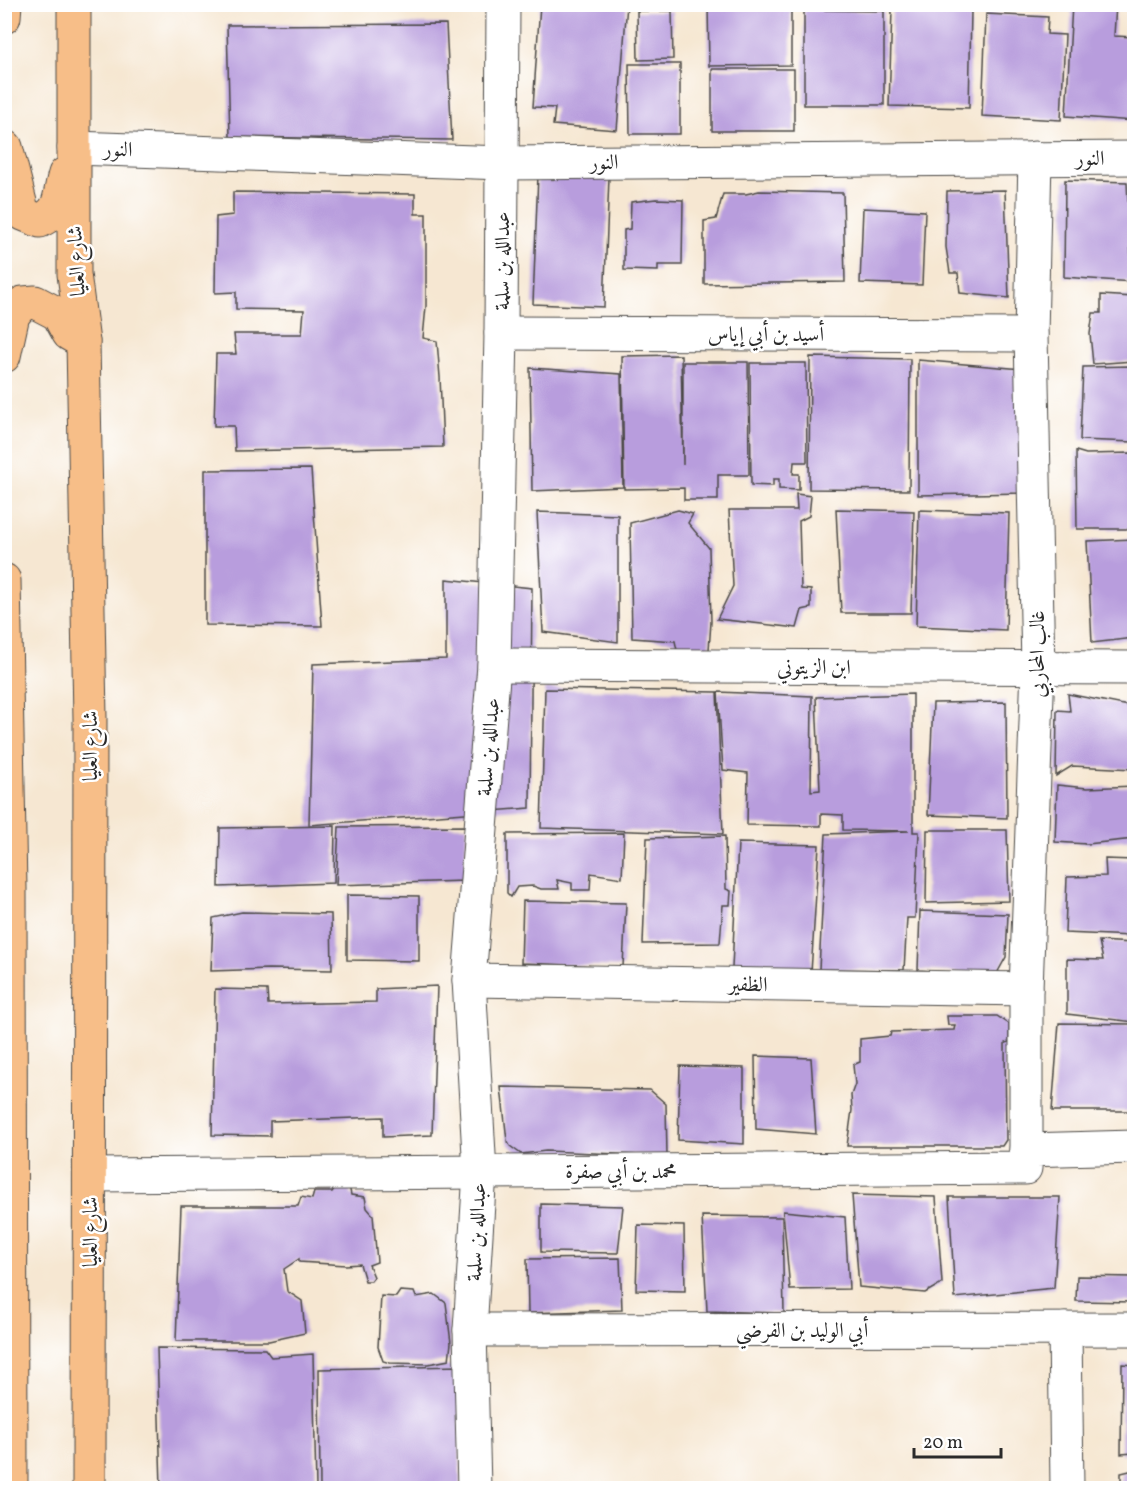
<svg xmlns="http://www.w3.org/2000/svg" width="1139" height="1493" viewBox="0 0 1139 1493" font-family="Vollkorn,Amiri,serif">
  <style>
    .building { fill: #b89ddd }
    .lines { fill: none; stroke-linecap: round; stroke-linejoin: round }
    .minor-casing { stroke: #494744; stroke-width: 35 }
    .major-casing { stroke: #494744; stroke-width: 35 }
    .minor { stroke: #fff; stroke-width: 33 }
    .major { stroke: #f7be88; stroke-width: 33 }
    .labels { text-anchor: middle; stroke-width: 5; stroke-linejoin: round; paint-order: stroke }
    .street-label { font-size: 21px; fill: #2b2b2b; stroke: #fff }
  </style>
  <rect width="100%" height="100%" fill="#fff"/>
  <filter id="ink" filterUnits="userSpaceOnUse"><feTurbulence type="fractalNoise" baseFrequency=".0167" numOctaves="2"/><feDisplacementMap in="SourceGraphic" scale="12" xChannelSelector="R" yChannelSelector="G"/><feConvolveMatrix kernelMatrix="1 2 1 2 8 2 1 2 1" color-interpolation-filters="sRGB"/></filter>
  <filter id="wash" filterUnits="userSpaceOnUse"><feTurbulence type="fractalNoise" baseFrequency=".008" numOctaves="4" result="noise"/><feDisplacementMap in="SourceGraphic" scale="24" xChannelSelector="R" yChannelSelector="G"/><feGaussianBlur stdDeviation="1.35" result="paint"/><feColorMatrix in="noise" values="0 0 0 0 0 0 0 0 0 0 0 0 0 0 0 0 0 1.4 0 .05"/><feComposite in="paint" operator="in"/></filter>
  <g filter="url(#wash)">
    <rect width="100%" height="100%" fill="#f6e7d2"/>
    <g id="blocks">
      <g class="building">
        <polygon points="540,4 627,4 617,130 553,125 555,108 533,107"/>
        <polygon points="708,4 791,4 791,65 709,66"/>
        <polygon points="1072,4 1116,4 1114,36 1134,37 1134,121 1066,116"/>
        <polygon points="892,9 971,11 969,108 889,106"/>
        <polygon points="804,10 884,11 884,105 804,105"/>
        <polygon points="637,11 672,11 673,59 638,60"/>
        <polygon points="986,14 1048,17 1047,34 1065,35 1061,120 982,116"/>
        <polygon points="446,24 452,140 230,137 227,25"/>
        <polygon points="629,64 680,64 680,134 630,134"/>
        <rect x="712" y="69" width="82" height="62"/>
        <polygon points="538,174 609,177 604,307 533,304"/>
        <polygon points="1065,180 1127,182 1132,282 1064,277"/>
        <polygon points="1005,190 1009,298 960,293 958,273 950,273 946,247 947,191"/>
        <polygon points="759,191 843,193 845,282 704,284 704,221 716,219 723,194 746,194"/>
        <polygon points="233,192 415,194 415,214 426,214 426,306 423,338 437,341 440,377 443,447 235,451 234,426 214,426 216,354 236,354 234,334 302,334 304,310 236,309 236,292 215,293 216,217 233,215"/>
        <polygon points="656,199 683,200 682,265 658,265 658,271 624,270 624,230 630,229 631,202"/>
        <polygon points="863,208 925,211 922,285 860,283"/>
        <polygon points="1101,295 1133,297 1133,361 1093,364 1090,334 1093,313 1101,313"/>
        <polygon points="681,355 683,465 683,362 748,362 749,475 718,475 718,500 684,500 684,488 624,489 622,356"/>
        <polygon points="810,357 910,359 909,490 809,489"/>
        <polygon points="918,360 1022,369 1025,493 918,495"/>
        <polygon points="750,363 806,363 807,462 794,462 793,474 799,474 799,490 779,489 779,479 773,479 773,486 751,485"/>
        <polygon points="1134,366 1134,442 1080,440 1083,367"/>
        <polygon points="530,368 621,374 623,487 532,491"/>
        <polygon points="1076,451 1086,454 1132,453 1134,529 1077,529"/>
        <polygon points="311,469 322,626 205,625 205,470"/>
        <polygon points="796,494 811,496 809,516 799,521 801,589 811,590 811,608 802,610 797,628 717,619 733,586 729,510 797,510"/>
        <polygon points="836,509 914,511 911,613 841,613"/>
        <polygon points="678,510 693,514 688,523 709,548 711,622 709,650 677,650 675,641 632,638 630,523"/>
        <polygon points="919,510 1009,513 1006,630 916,626"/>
        <polygon points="537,512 618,515 618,642 543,632"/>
        <polygon points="1134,539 1134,638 1092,643 1087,541"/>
        <polygon points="446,579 532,588 530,808 309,825 313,664 446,659"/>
        <polygon points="545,689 717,692 723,834 541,828"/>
        <polygon points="718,692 812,696 811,791 820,790 816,697 913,694 913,832 919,832 915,918 907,918 904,970 819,969 826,834 909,831 843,830 843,815 821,814 821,826 747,825 748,773 723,770"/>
        <polygon points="1068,694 1134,707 1134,769 1072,766 1056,776 1057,710 1070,711"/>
        <polygon points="1006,702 1007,818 928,815 933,703"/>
        <polygon points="1057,785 1087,788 1134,786 1134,839 1087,844 1055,842"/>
        <polygon points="335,826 334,883 219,887 220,828"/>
        <polygon points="467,826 464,881 336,885 339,827"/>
        <polygon points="927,830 1007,830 1009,901 926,903"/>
        <polygon points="624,833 622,878 591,873 590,890 572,890 572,883 557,880 559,889 541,889 533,886 517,887 511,897 507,893 507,834"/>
        <polygon points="725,836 726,889 731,891 730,905 723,905 720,943 643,944 647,838"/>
        <polygon points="738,843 819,845 811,973 732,968"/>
        <polygon points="1105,859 1134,860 1132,936 1065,933 1067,877 1106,876"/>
        <polygon points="347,895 419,896 419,961 347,960"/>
        <polygon points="523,901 626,903 623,967 521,963"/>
        <polygon points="920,911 1008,914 1006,957 996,975 918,970"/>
        <polygon points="242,912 331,914 332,970 268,969 211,971 213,918"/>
        <polygon points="1099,941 1132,943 1134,1022 1067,1014 1067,959 1103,960"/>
        <polygon points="437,986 432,1135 383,1137 383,1117 270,1121 270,1136 212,1135 215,989 267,990 268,1004 376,1002 376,989"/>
        <polygon points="947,1016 997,1016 1009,1024 1009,1042 1005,1043 1006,1140 1002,1146 847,1146 852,1110 851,1095 855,1084 853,1065 860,1062 860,1039 890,1036 891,1032 954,1030 955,1025 948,1025"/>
        <polygon points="1059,1023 1134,1024 1134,1111 1052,1111"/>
        <polygon points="755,1056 811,1058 816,1134 756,1129"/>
        <polygon points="680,1066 744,1068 744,1144 678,1140"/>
        <polygon points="501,1087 650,1090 666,1104 667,1156 546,1151 521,1154 510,1146 507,1141"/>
        <polygon points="344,1184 350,1190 351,1195 365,1197 367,1208 373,1215 377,1262 369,1265 374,1277 371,1281 365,1281 360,1264 346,1265 299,1262 299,1259 284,1269 287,1291 302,1301 305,1333 269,1341 176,1341 181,1206 298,1206 301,1197 312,1199 314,1192 332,1192 336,1187"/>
        <polygon points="852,1195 936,1197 942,1283 925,1293 859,1287"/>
        <polygon points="949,1197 1060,1197 1054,1288 955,1298"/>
        <polygon points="541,1204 623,1206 618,1253 541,1252"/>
        <polygon points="783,1211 845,1217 849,1289 790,1290"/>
        <polygon points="702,1216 782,1217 784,1313 707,1311"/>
        <polygon points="638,1225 684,1226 685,1291 636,1290"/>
        <polygon points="620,1258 622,1310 528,1313 527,1259"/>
        <polygon points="1077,1276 1134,1277 1134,1302 1076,1301"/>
        <polygon points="400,1291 414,1292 416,1297 434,1294 446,1303 451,1343 449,1360 428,1364 390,1363 383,1361 378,1347 381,1296 396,1297"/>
        <polygon points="157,1348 265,1349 271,1357 313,1354 316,1488 161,1488"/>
        <polygon points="1122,1364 1134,1365 1134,1453 1121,1454"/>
        <polygon points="460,1366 460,1488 320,1488 319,1369"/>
        <polygon points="1134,1470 1134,1488 1121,1488 1121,1473"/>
      </g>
    </g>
  </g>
  <g filter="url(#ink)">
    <use href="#blocks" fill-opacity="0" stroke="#494744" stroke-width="1.5"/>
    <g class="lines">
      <defs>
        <g id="minor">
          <polyline points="74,148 503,163 1134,158"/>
          <polyline points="501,333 1031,335"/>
          <polyline points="494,665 1134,668"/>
          <polyline points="469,980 1026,989"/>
          <polyline points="1026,1150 1026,989 1038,668 1031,335 1035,158"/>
          <polyline points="90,1175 1025,1168 1026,1150 1134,1147"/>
          <polyline points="1065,1329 1067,1488"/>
          <polyline points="470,1330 1134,1329"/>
          <polyline points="474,1488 470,1330 480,1172 469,980 494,665 501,333 503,4"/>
        </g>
        <g id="major">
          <polyline points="74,4 74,274 83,342 90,718 89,1488"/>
          <polyline points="4,17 5,4"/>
          <path d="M6 147 23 214 40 221C63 210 58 196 65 174"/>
          <polyline points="4,356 13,315 23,303 35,302 58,314 69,334 83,342"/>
          <polyline points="4,580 10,888 11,1488"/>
        </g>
      </defs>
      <use href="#minor" class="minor-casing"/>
      <use href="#major" class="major-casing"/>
      <use href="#minor" class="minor"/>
      <use href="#major" class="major"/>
    </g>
  </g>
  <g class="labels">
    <g class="street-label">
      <text transform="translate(118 149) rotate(2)" y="7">النور</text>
      <text x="1090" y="165">النور</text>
      <text transform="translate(604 162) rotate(-1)" y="7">النور</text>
      <text transform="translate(76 261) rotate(-93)" y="7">شارع العليا</text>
      <text transform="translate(502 261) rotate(-90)" y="7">عبدالله بن سلمة</text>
      <text x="766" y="341">أسيد بن أبي إياس</text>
      <text transform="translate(1037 654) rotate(-90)" y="7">غالب المحاربي</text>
      <text x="814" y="674">ابن الزيتوني</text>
      <text transform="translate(90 746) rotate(-90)" y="7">شارع العليا</text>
      <text transform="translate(488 747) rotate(-85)" y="7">عبدالله بن سلمة</text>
      <text transform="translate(748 984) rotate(1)" y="7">الظفير</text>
      <text x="621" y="1178">محمد بن أبي صفرة</text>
      <text transform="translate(90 1232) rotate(-90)" y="7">شارع العليا</text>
      <text transform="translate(476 1232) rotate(-87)" y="7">عبدالله بن سلمة</text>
      <text x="802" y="1337">أبي الوليد بن الفرضي</text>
    </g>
  </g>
  <rect width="1139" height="1493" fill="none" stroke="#fff" stroke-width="24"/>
  <path d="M914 1448v9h87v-9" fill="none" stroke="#2b2b2b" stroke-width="3"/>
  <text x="923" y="1448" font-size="18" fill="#2b2b2b" stroke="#ffffff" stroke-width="4.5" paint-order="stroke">20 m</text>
</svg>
